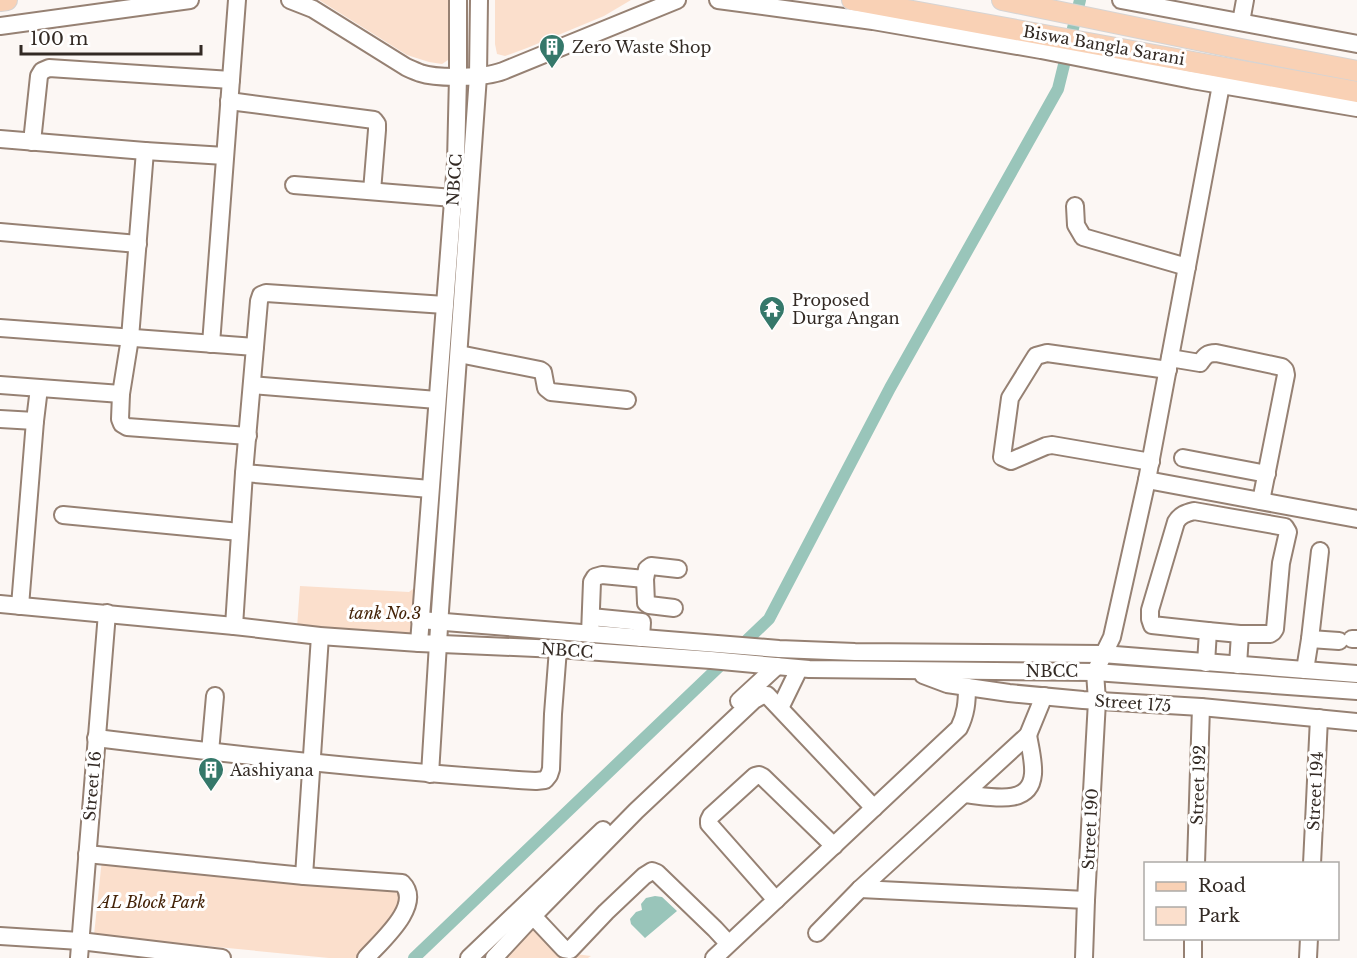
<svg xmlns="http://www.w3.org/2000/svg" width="1357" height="958" viewBox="0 0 1357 958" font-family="'Libre Baskerville',serif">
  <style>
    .green { fill: #fbdfcc }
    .water { fill: #99c5ba }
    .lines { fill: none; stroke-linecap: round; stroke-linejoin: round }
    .canal { stroke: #99c5ba; stroke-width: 12 }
    .minor-casing { stroke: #968173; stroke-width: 20 }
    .major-casing { stroke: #d6d4d3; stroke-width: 22 }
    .minor { stroke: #fff; stroke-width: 16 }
    .major { stroke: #f9d1b5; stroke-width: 20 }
    .labels { text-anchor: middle; stroke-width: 6; stroke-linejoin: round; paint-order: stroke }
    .street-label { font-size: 16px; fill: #332a24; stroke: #fff }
    .poi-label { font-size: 16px; fill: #332a24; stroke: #fff; text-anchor: start }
    .park-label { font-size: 16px; font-style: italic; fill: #442308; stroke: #fff }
  </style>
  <rect width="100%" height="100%" fill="#fcf7f4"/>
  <g class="green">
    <polygon points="319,0 452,0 451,50 448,60 442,64 429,62 407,55"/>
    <polygon points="495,0 631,0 604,16 527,48 505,56 497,54 495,44"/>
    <polygon points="300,586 409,592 417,586 419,639 297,628"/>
    <polygon points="102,859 399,889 398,913 357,958 329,958 94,935"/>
    <polygon points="525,922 555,950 560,952 591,956 588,958 507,958 495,945"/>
  </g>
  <polygon class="water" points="655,896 662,897 677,911 645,938 631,924 630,919 636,912 642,910 641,904 646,898"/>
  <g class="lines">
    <polyline class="canal" points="414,958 769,619 890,388 1058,89 1080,0"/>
    <defs>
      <g id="minor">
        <path d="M290 0 313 9 406 67C410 69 415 71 420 73 438 79 485 78 503 71L677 0"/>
        <polyline points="458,0 458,76 456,162 419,643 558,649 711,660 809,669 1095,672 1357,691"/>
        <polyline points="718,0 873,21 1041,50 1192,80 1357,108"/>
        <polyline points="1121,0 1357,44"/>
        <polyline points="1241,22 1245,0"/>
        <polyline points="0,26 190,0"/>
        <polyline points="229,101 374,120 377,124 377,130 372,191"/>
        <polyline points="0,139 145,151 225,156"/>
        <polyline points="32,142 39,76 42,71 49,68 231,80"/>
        <polyline points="145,151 130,338 121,394 120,419 122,424 127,427 248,436"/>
        <polyline points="294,185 453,198"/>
        <polyline points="1075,206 1076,225 1083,237 1187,267"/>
        <polyline points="0,232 138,244"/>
        <polyline points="0,328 255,347 244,473 234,626"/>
        <polyline points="211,344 237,0"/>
        <polyline points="255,347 259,301 261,295 266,293 445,305"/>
        <polyline points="459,354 540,370 543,372 546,388 551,392 627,400"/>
        <path d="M1170 358 1200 363C1205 356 1207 353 1216 353L1282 367 1285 370 1286 375 1261 501"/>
        <polyline points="0,385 121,394"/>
        <polyline points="252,385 437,400"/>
        <polyline points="0,419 35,421"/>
        <polyline points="1183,458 1267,474"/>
        <polyline points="1151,462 1052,445 1046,446 1011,461 1002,457 1010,398 1036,356 1047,353 1168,370"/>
        <polyline points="244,473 430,489"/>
        <polyline points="1147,480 1357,519"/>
        <polyline points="63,515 240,532"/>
        <polyline points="645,579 646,603 649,605 674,608"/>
        <polyline points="0,604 234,626 320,636 419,643"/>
        <polyline points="20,606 35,421 39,388"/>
        <polyline points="591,617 642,622 641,638"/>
        <polyline points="420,620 779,649 855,652 1102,654 1357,674"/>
        <polyline points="1208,631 1240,634"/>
        <polyline points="590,634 592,582 595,577 602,575 645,579 647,569 651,566 678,569"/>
        <polyline points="1310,639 1339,641"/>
        <polyline points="1352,639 1357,639"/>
        <path d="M1206 663 1208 631 1152 625 1150 619V610L1176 522C1180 515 1186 513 1194 511L1285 527 1288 532 1281 563 1275 629 1273 632 1270 634H1240L1238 665"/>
        <polyline points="1305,670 1310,639 1320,551"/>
        <polyline points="923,675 947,684 1009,693 1083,700 1201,707 1357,722"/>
        <polyline points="739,701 777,666"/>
        <polyline points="780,708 799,669"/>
        <path d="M96 738C243 756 389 772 536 781L545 780 549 775 551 769 553 714 558 649"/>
        <polyline points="210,752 215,696"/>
        <polyline points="430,774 440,611 478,76 479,0"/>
        <path d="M964 794C988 796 1030 808 1033 774 1034 762 1030 747 1028 735"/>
        <path d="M87 854 304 876 402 883C424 905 380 942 366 958"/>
        <polyline points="1196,864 1201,707"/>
        <polyline points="1312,864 1319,718"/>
        <polyline points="304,876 320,636"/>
        <polyline points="860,889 1086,900"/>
        <polyline points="776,900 709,824 709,820 711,816 755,776 759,775 763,777 834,846"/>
        <polyline points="817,933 860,889 1028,735 1044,696"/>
        <polyline points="0,936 80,941 222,958"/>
        <polyline points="728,943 715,929 657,873 652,871 644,876 606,912 570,950 564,949 533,916 636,811 754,700 763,695 767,695 874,808"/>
        <polyline points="79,958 107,613"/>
        <polyline points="469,958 603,830"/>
        <polyline points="494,958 533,916"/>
        <path d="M714 958 959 728C966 714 967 702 967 687"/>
        <polyline points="1084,958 1086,900 1097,701 1095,672 1112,637 1147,480 1221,85"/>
        <polyline points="1193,958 1193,938"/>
        <polyline points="1308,958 1309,938"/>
      </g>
      <g id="major">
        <polyline points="852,0 1357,92"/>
        <polyline points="1002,0 1241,49 1357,71"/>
        <polyline points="0,1 7,0"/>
      </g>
    </defs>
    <use href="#minor" class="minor-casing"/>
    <use href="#major" class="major-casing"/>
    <use href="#minor" class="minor"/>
    <use href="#major" class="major"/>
  </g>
  <defs>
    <symbol id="building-pin" viewBox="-11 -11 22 30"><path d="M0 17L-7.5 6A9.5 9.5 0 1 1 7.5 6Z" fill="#35786a" stroke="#fff"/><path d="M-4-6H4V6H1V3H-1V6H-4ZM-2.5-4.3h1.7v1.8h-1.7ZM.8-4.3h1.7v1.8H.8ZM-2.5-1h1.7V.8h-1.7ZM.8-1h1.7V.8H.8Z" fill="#fff"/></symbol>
    <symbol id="temple-pin" viewBox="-11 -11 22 30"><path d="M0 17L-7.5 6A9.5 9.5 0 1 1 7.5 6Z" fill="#35786a" stroke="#fff"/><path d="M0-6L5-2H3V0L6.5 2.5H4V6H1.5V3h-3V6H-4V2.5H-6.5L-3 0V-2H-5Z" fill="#fff"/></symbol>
  </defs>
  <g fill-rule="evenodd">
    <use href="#building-pin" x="537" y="32" width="30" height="40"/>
    <use href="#temple-pin" x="757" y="294" width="30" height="40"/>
    <use href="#building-pin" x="196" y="755" width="30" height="40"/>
  </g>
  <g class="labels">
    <g class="street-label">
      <text transform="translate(1104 45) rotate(10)" y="6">Biswa Bangla Sarani</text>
      <text transform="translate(454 180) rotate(-86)" y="6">NBCC</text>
      <text transform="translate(567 650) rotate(4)" y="6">NBCC</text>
      <text x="1052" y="677">NBCC</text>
      <text transform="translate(1133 703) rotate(4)" y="6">Street 175</text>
      <text transform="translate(1198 785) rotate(-88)" y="6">Street 192</text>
      <text transform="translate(92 786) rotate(-85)" y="6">Street 16</text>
      <text transform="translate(1315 791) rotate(-87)" y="6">Street 194</text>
      <text transform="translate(1090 829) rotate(-87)" y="6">Street 190</text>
    </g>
    <g class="poi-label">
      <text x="572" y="53">Zero Waste Shop</text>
      <text x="792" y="306">Proposed<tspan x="792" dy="18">Durga Angan</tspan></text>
      <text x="230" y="776">Aashiyana</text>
    </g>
    <g class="park-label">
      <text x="385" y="619">tank No.3</text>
      <text x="152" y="908">AL Block Park</text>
    </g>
  </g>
  <rect x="1144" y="862" width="195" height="78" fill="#ffffff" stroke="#adaaa7" stroke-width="1.5"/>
  <rect x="1156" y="882" width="30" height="9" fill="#f9d1b5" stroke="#adaaa7" stroke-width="1.5"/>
  <text x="1198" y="892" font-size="18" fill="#332a24">Road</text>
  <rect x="1156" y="907" width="30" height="18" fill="#fbdfcc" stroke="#adaaa7" stroke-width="1.5"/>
  <text x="1198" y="922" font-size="18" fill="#332a24">Park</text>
  <path d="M21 45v9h180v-9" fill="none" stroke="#332a24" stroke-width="3"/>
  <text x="30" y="45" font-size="18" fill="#332a24" stroke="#ffffff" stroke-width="4.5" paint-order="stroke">100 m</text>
</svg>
